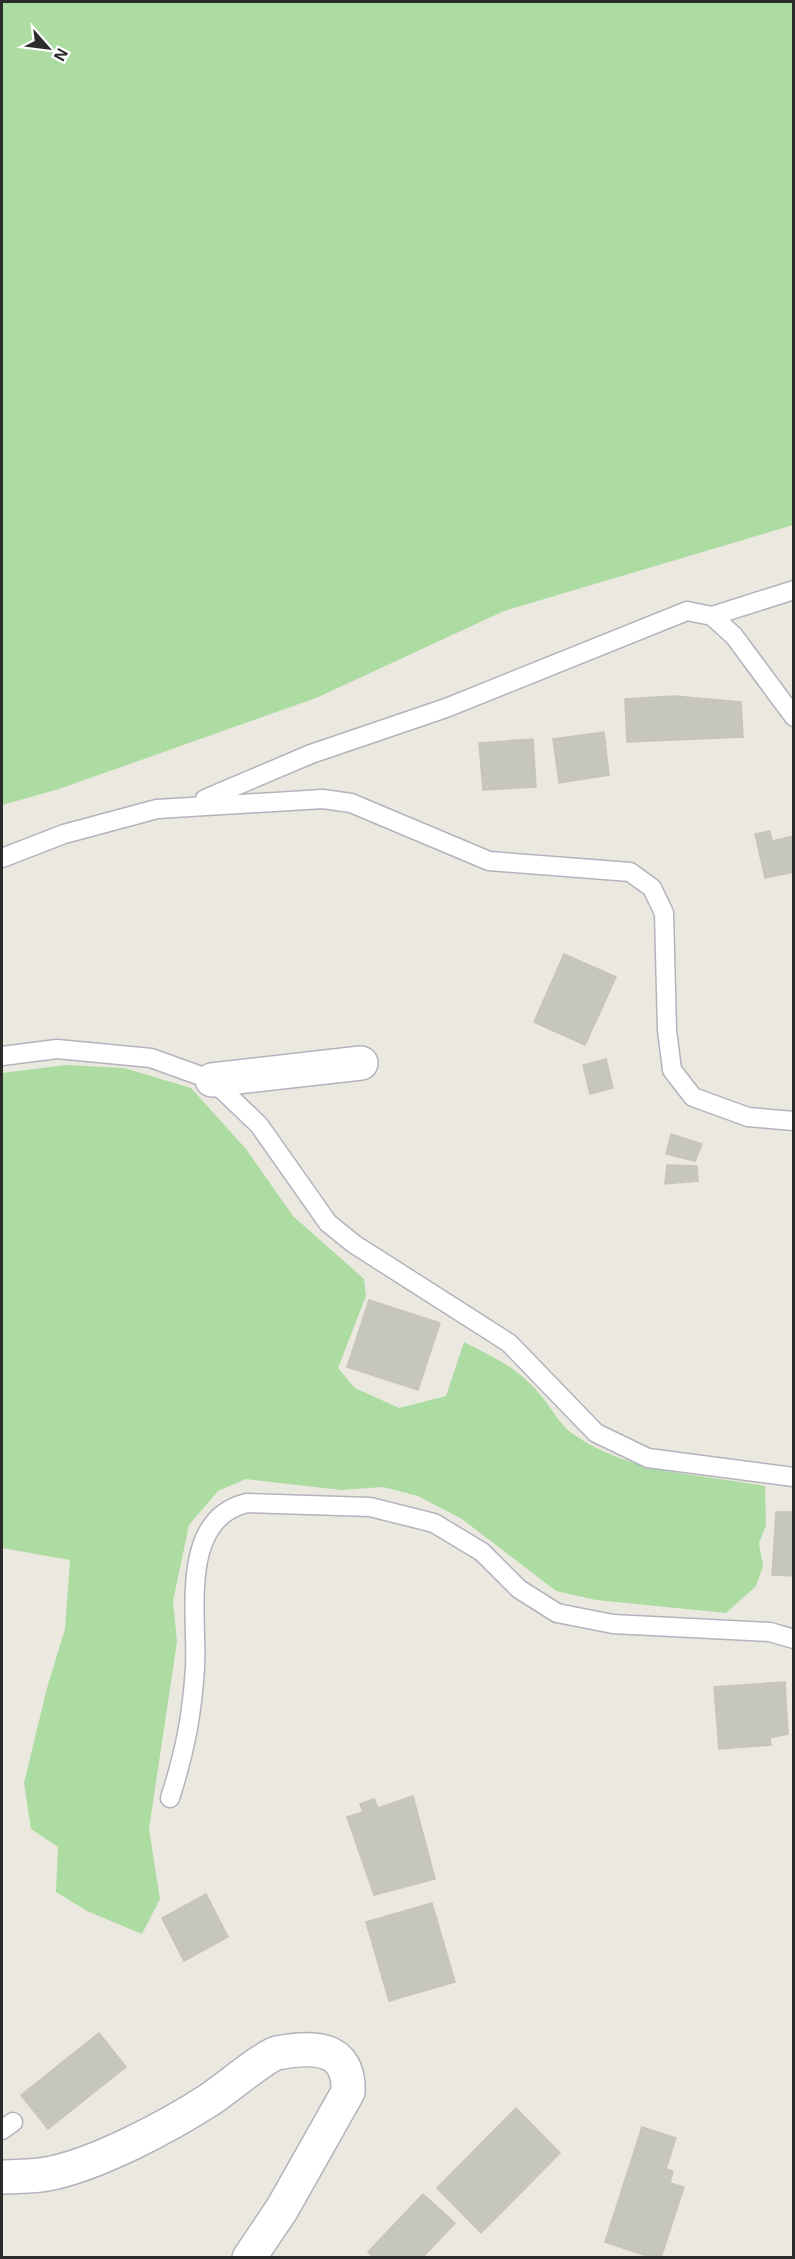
<svg xmlns="http://www.w3.org/2000/svg" width="795" height="2259" viewBox="0 0 795 2259" font-family="Helvetica,sans-serif">
  <style>
    .green { fill: #acdca2 }
    .building { fill: #c7c6bd; stroke: #c7c4b9; stroke-width: 1.5 }
    .lines { fill: none; stroke-linecap: round; stroke-linejoin: round }
    .lane-casing { stroke: #b2b3bd; stroke-width: 21 }
    .street-casing { stroke: #b2b3bd; stroke-width: 36 }
    .lane { stroke: #fff; stroke-width: 18 }
    .street { stroke: #fff; stroke-width: 33 }
  </style>
  <rect width="100%" height="100%" fill="#ebe8df"/>
  <g class="green">
    <polygon points="2,2 793,2 793,525 504,611 316,698 59,789 2,805"/>
    <path d="M66 1065 124 1068 191 1088 246 1149 293 1216 364 1279 366 1296 338 1368 355 1388 399 1408 446 1396 464 1342C495 1358 515 1366 538 1392 550 1405 559 1425 573 1434 630 1474 699 1474 765 1486L766 1525 759 1543 763 1566 756 1586 726 1613 596 1600 556 1591 462 1519 418 1496 383 1487 341 1490 246 1479 218 1491 189 1525 173 1601 177 1642 149 1829 160 1899 142 1934 87 1911 56 1892 58 1847 31 1829 24 1783 47 1688 65 1629 70 1560 2 1548V1073Z"/>
  </g>
  <g class="building">
    <polygon points="674,696 741,702 743,737 627,742 625,699"/>
    <polygon points="604,732 609,775 559,783 553,739"/>
    <polygon points="533,739 536,787 483,790 479,743"/>
    <polygon points="770,831 772,841 794,836 794,872 765,878 755,834"/>
    <polygon points="564,954 616,977 585,1045 534,1022"/>
    <polygon points="606,1059 613,1088 590,1094 583,1065"/>
    <polygon points="671,1134 702,1144 695,1161 666,1154"/>
    <polygon points="667,1165 697,1166 698,1181 665,1184"/>
    <polygon points="369,1300 440,1323 418,1390 347,1367"/>
    <polygon points="776,1512 794,1512 794,1576 772,1575"/>
    <polygon points="785,1682 788,1734 770,1738 771,1745 719,1749 714,1687"/>
    <polygon points="413,1796 435,1879 374,1895 347,1817 363,1812 360,1804 374,1799 378,1808"/>
    <polygon points="206,1894 228,1937 184,1961 162,1918"/>
    <polygon points="432,1903 455,1982 389,2001 366,1922"/>
    <polygon points="99,2033 126,2067 48,2129 21,2095"/>
    <polygon points="516,2108 560,2153 481,2233 437,2188"/>
    <polygon points="642,2127 676,2138 666,2169 673,2171 670,2183 684,2187 661,2258 653,2258 605,2242"/>
    <polygon points="423,2194 455,2223 422,2258 374,2258 368,2252"/>
  </g>
  <g class="lines">
    <defs>
      <g id="lane">
        <polyline points="712,616 794,590"/>
        <polyline points="205,799 311,754 446,708 687,611 712,616 734,636 794,717"/>
        <polyline points="2,858 64,834 157,809 323,799 351,803 489,861 630,872 652,888 664,913 667,1030 672,1070 693,1097 748,1117 794,1121"/>
        <polyline points="2,1056 57,1049 151,1058 212,1080 259,1125 328,1223 354,1244 509,1343 596,1433 648,1458 794,1477"/>
        <path d="M170 1798C185 1752 192 1715 195 1668 198 1616 178 1519 247 1503L370 1507 434 1523 482 1552 519 1589 557 1613 613 1624 770 1632 794 1639"/>
        <polyline points="2,2130 13,2122"/>
      </g>
      <g id="street">
        <polyline points="212,1080 361,1063"/>
        <path d="M2 2177C18 2176 36 2177 52 2173 99 2163 169 2126 209 2100 223 2091 265 2056 277 2053 313 2046 350 2046 348 2092L282 2209 249 2258"/>
      </g>
    </defs>
    <use href="#lane" class="lane-casing"/>
    <use href="#street" class="street-casing"/>
    <use href="#lane" class="lane"/>
    <use href="#street" class="street"/>
  </g>
  <rect width="795" height="2259" fill="none" stroke="#2b2b2b" stroke-width="6"/>
  <g transform="translate(48 48) rotate(118)" stroke="#ffffff" stroke-width="4.5" paint-order="stroke">
  <path d="M0-4.5L10 22L0 15L-10 22Z" fill="#2b2b2b"/>
  <text y="-9" font-size="16" font-weight="bold" text-anchor="middle" fill="#2b2b2b">N</text>
  </g>
</svg>
